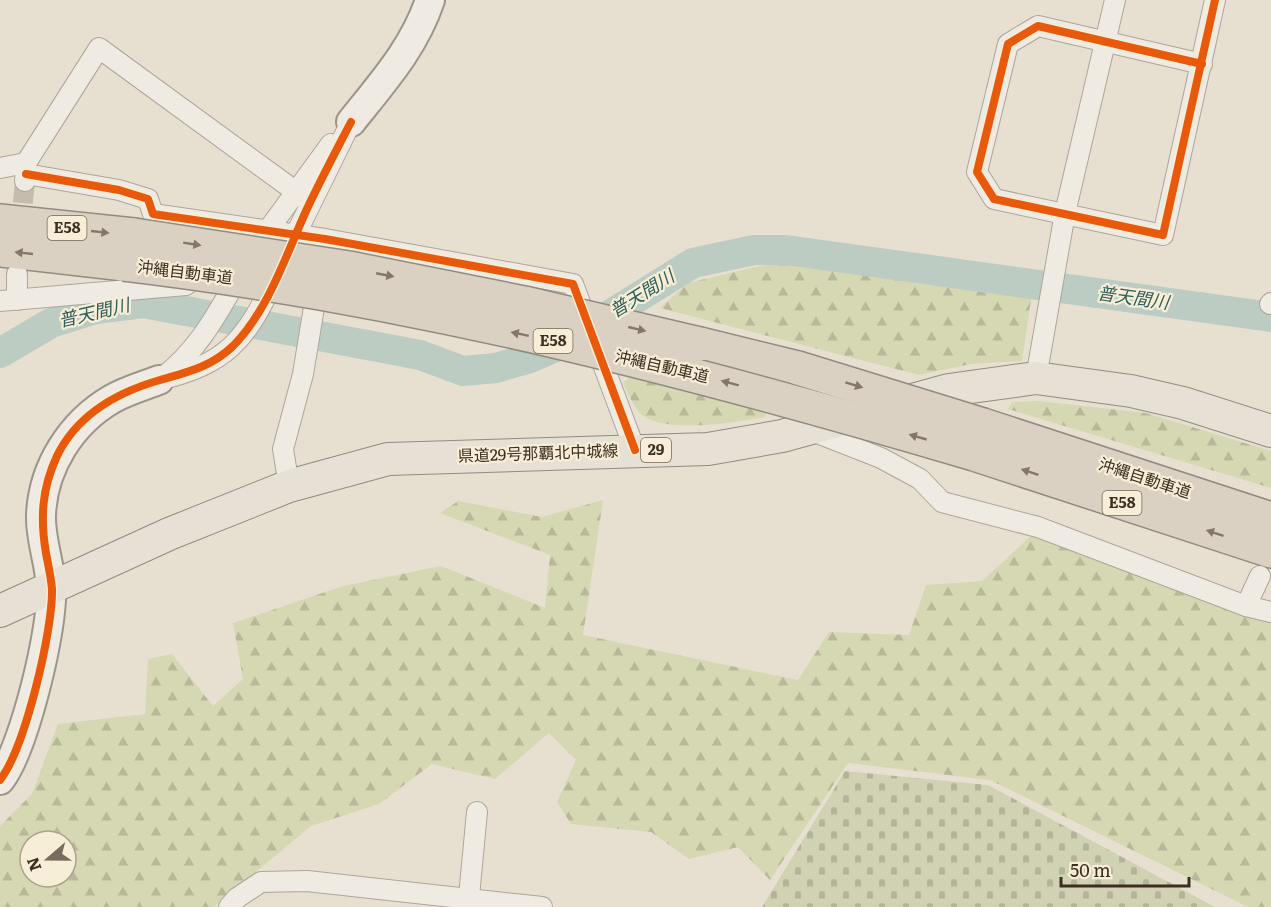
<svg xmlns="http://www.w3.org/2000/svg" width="1271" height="907" viewBox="0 0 1271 907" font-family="Literata,'Noto Sans JP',serif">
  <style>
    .forest { fill: url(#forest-firs); fill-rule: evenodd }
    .cemetery { fill: url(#cemetery-stones) }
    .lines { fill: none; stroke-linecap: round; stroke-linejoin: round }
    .river { stroke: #bcccc2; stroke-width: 30 }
    .street-tunnel { stroke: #c5bcae; stroke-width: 20; stroke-dasharray: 20 10; stroke-linecap: butt }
    .street-casing { stroke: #ada599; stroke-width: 22 }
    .secondary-casing { stroke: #9c958a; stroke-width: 32 }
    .primary-casing { stroke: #928b80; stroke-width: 34 }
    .highway-casing { stroke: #928b80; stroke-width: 36 }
    .street { stroke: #efebe3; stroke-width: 20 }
    .secondary { stroke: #efebe3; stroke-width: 28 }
    .primary { stroke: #e6e1d4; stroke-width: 32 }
    .highway { stroke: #dad1c2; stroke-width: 33 }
    .highway-bridge-casing { stroke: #928b80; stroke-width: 36; stroke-linecap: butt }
    .highway-bridge { stroke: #dad1c2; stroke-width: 33 }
    .cycleway-casing { stroke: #f7eed8; stroke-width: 11 }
    .cycleway { stroke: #e8590c; stroke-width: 8 }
    .oneway { fill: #847769 }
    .labels { text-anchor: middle; stroke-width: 4.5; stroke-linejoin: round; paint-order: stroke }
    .shield { fill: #f7eed8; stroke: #756857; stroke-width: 1.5 }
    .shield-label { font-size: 15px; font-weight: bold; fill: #3d2e20 }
    .street-label { font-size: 16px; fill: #3d2e20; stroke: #f7eed8 }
    .water-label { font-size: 18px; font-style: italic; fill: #2f5d5a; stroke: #f7eed8 }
  </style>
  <defs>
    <pattern id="forest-firs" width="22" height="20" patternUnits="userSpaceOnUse" patternTransform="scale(1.5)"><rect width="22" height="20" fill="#d6d7b3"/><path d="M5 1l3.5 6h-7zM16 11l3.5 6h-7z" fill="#b9b99a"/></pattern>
    <pattern id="cemetery-stones" width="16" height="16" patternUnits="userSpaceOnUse" patternTransform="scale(1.5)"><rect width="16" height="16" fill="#d1d1b3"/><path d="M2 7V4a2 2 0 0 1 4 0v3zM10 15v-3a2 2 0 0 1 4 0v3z" fill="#b4b49a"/></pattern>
  </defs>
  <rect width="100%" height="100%" fill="#e7e0d1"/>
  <g class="forest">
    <polygon points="789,259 1032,293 1022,361 971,364 919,375 660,308 688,283"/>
    <path d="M632 375 766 412 765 417C736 422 666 434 642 415 634 409 628 392 623 383Z"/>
    <polygon points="1039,401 1146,413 1271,451 1271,488 1008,409 1012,402"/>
    <path d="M603 500 583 635 798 680 829 632 909 635 926 585 982 581 1032 535 1245 616 1271 621V907H1248L990 780 848 763 770 880 738 847 689 859 651 832 571 824 557 802 576 760 549 733 495 779 432 764 379 804 311 826 214 907H0V826L32 794 58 724 145 714 148 659 172 654 213 706 243 679 233 623 343 586 441 566 545 608 550 555 440 513 458 501 542 517ZM30 841H66V877H30Z"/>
  </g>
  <polygon class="cemetery" points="845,771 988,785 1215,907 762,907"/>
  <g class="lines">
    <polyline class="river" points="0,353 51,323 96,309 143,303 420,355 463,371 496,368 530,358 563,344 693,263 754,250 786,250 1271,317"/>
    <polyline class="street-tunnel" points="20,233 25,181"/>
    <defs>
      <g id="street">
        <polyline points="1202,64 1038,26 1008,44 977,172 994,199 1163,235 1215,0"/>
        <polyline points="0,168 26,163"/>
        <polyline points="26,174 119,190 148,199 153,214 325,239 573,284 635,450"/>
        <polyline points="25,181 26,163 99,48 310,202"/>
        <polyline points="260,241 331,144"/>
        <polyline points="290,246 351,122"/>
        <polyline points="17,274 17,300"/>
        <polyline points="0,301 186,285"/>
        <polyline points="1270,304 1271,303"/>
        <path d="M163 377C200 349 219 310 242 271"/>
        <polyline points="1036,378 1065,213 1115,0"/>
        <path d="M159 380C227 364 246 340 275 278"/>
        <polyline points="807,429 881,458 920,479 942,502 1038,527 1246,606 1271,612"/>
        <polyline points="289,486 283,449 303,374 318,283"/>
        <polyline points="1246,606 1260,576"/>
        <polyline points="229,907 237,898 261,882 307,881 542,907"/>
        <polyline points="468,907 477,812"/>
      </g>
      <g id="secondary">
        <path d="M351 122C382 83 414 48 430 0"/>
        <path d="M0 780C24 749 54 626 51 587 50 563 40 539 41 515 43 467 71 423 112 399 126 391 143 386 159 380"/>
      </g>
      <polyline id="primary" points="0,611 169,534 289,486 388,459 708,449 782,436 949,390 1036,378 1131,391 1183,403 1271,431"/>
      <g id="highway">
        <polyline points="0,221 134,235"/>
        <polyline points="0,250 124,264"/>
        <polyline points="700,344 798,368"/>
        <polyline points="983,425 1271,519"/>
        <polyline points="974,454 1271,551"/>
      </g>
    </defs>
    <use href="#street" class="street-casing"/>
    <use href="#secondary" class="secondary-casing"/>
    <use href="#primary" class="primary-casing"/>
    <use href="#highway" class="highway-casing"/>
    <use href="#street" class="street"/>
    <use href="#secondary" class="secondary"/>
    <use href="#primary" class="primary"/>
    <use href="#highway" class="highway"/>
    <defs>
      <g id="highway-bridge">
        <polyline points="134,235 349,268 529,304 700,344"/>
        <path d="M124 264C413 298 695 371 974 454"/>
        <polyline points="798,368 983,425"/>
      </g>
    </defs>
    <use href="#highway-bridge" class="highway-bridge-casing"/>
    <use href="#highway-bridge" class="highway-bridge"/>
    <defs>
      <g id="cycleway">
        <polyline points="1202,64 1038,26 1008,44 977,172 994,199 1163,235 1215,0"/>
        <polyline points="26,174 119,190 148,199 153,214 325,239 573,284 635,450"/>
        <path d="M0 780C25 748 53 630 52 589 51 577 48 564 46 553 40 518 42 488 57 456 77 415 118 392 160 380 188 372 211 367 233 346 268 311 286 255 306 211 320 181 336 151 351 122"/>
      </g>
    </defs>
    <use href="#cycleway" class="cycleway-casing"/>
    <use href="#cycleway" class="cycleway"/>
  </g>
  <defs><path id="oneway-solid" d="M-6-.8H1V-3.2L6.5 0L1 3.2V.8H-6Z" transform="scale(1.5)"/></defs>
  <g class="oneway">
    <use href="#oneway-solid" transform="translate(100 232) rotate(6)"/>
    <use href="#oneway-solid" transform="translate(192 244) rotate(9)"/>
    <use href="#oneway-solid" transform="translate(24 253) rotate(-174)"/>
    <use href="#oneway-solid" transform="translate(385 275) rotate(11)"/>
    <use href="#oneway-solid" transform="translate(637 329) rotate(13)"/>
    <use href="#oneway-solid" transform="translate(520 334) rotate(-168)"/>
    <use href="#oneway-solid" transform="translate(730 383) rotate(-165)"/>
    <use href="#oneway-solid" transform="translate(854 385) rotate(17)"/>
    <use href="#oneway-solid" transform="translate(918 437) rotate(-164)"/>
    <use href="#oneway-solid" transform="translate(1030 472) rotate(-162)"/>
    <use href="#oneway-solid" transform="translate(1215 533) rotate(-162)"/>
  </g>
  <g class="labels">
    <g class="shield">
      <rect x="47.5" y="216" width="39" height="24" rx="4.5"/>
      <rect x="533.5" y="329" width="39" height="24" rx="4.5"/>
      <rect x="641" y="438" width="30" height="24" rx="4.5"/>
      <rect x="1102.5" y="491" width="39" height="24" rx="4.5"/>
    </g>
    <g class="shield-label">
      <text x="67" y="233">E58</text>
      <text x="553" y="346">E58</text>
      <text x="656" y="455">29</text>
      <text x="1122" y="508">E58</text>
    </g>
    <g class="street-label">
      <text transform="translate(185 272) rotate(7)" y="6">沖縄自動車道</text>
      <text transform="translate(662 366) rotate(13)" y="6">沖縄自動車道</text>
      <text transform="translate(538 453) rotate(-2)" y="6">県道29号那覇北中城線</text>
      <text transform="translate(1145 478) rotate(18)" y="6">沖縄自動車道</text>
    </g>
    <g class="water-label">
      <text transform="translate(642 294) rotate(-32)" y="6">普天間川</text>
      <text transform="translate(1133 298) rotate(8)" y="6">普天間川</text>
      <text transform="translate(94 313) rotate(-13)" y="6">普天間川</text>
    </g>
  </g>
  <g transform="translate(48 859) rotate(250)"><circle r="28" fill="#f7eed8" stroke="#ada18e" stroke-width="1.5"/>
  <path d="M0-4.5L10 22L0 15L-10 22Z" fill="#786c5e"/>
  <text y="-9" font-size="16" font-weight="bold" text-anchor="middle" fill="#3d2e20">N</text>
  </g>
  <path d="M1061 877v9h128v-9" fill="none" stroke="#3d2e20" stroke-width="3"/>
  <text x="1070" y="877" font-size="18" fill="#3d2e20" stroke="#f7eed8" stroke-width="4.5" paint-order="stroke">50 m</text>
</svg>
